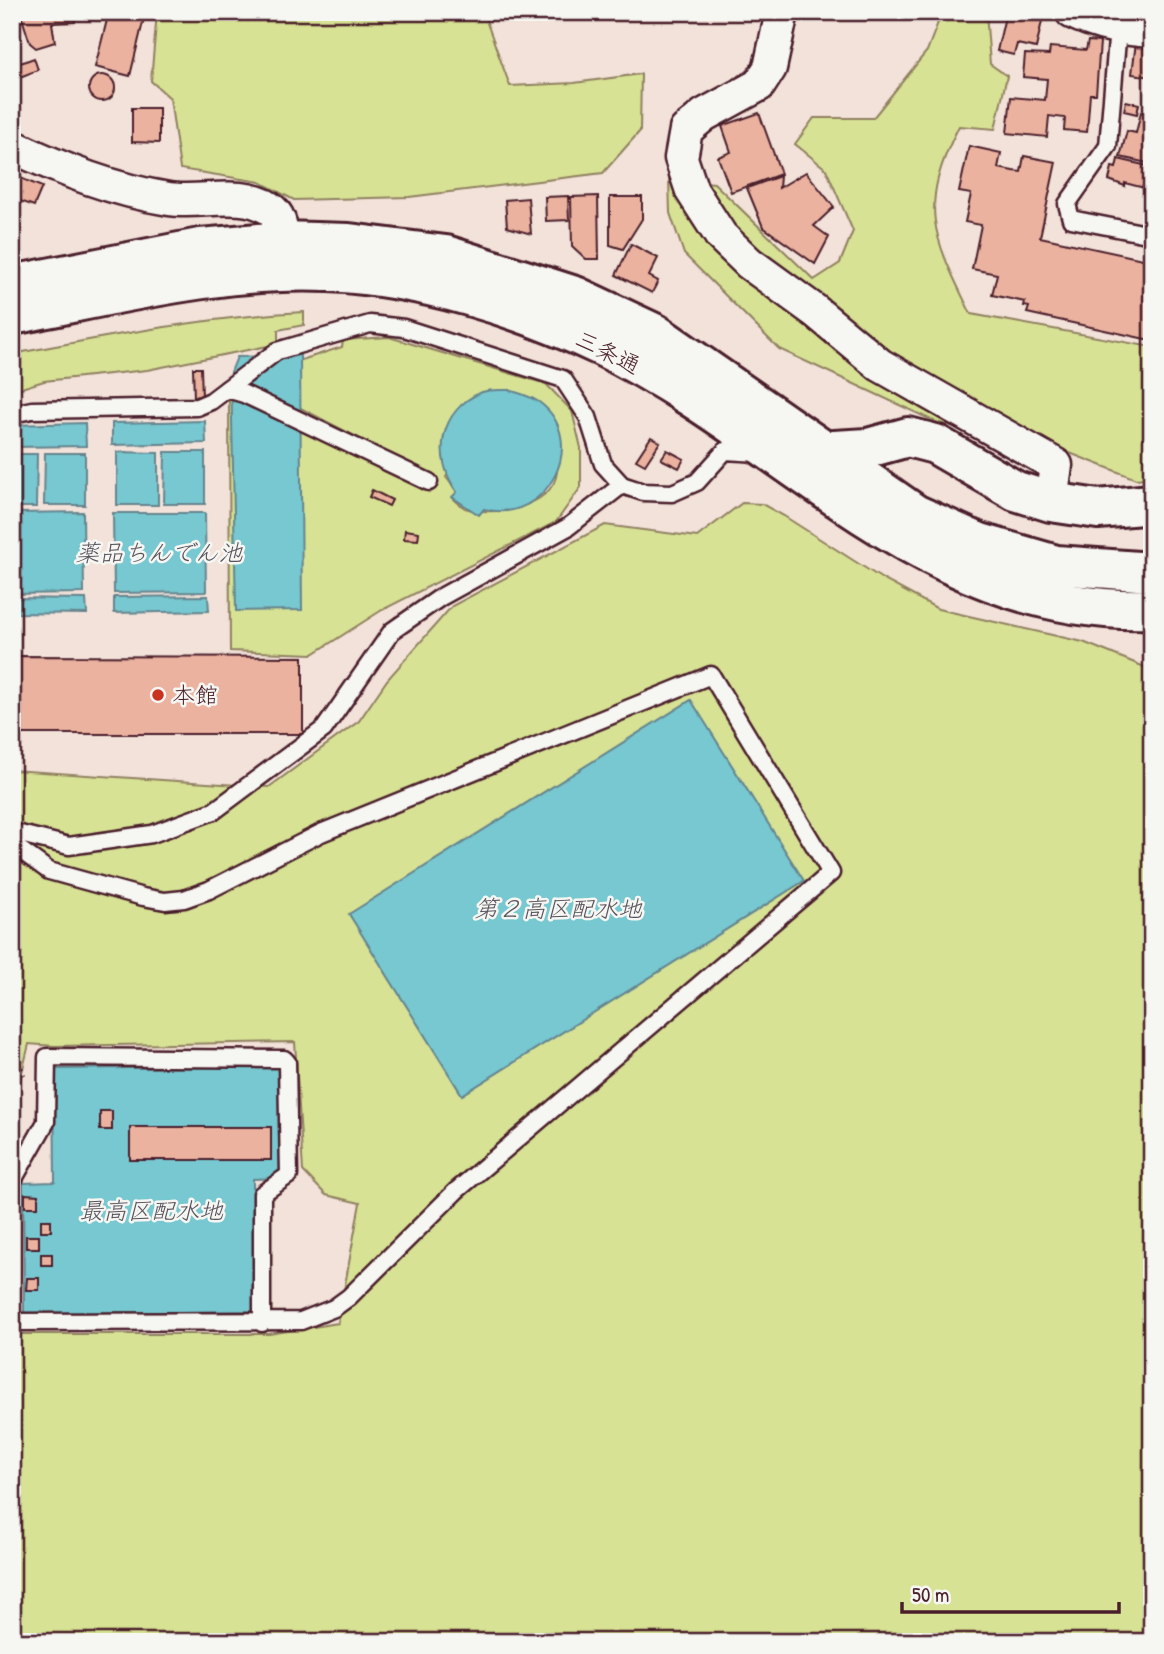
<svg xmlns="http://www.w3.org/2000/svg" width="1164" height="1654" viewBox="0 0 1164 1654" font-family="'Patrick Hand','Klee One',sans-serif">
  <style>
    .green { fill: #d7e294; stroke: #908060; stroke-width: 2; fill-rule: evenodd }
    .water { fill: #77c8d0; stroke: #65848e; stroke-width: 2 }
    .building { fill: #eab29f; stroke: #4a1f2b; stroke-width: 2 }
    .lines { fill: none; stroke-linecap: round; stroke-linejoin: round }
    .service-casing { stroke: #4a1f2b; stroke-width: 21 }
    .minor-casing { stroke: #4a1f2b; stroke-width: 37 }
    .tertiary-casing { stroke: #4a1f2b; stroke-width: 44 }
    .secondary-casing { stroke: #4a1f2b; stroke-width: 44 }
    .path { stroke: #4a1f2b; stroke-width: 4.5; stroke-dasharray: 2 5; stroke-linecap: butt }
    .service { stroke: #f6f6f2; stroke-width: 16 }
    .minor { stroke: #f6f6f2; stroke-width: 32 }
    .tertiary { stroke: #f6f6f2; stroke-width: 38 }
    .secondary { stroke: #f6f6f2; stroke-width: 38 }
    .poi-dot { fill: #c8321e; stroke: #f6f6f2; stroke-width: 2.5 }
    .labels { text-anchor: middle; stroke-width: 5; stroke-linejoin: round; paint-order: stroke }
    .street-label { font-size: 23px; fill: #4a1f2b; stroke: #f6f6f2 }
    .poi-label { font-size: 23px; fill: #4a1f2b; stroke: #f6f6f2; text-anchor: start }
    .water-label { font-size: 24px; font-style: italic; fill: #58525d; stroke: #f6f6f2 }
  </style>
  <rect width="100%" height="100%" fill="#f2e2d9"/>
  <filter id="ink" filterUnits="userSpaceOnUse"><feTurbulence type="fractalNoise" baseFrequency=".0143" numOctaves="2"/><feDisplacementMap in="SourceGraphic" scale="14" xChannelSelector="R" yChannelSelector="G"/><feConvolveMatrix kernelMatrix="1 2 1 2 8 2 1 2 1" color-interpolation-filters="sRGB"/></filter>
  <g filter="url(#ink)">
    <g class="green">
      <polygon points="157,12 483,12 510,86 574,83 641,74 640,131 603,173 409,197 294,200 260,182 180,169 170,98 151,81"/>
      <path d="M942 12H986L990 64 1007 76 995 129 959 126C917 208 933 236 971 314L1152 347V477L1136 479 1067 452 938 423 779 349 684 254 670 213 669 178 714 183 814 280 840 263 853 231 826 169 795 144 814 118H873L927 51Z"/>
      <path d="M304 312V325L278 330V344L147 370 44 381 12 391V354C109 336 205 317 304 312Z"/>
      <path d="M389 337 546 384 572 411 581 448V487L556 522 382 610 313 654 230 651 229 399 266 410 427 491 434 477 256 385 289 364 342 347 343 340ZM509 390 540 403C543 416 558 460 557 472 553 508 493 517 465 508 461 506 456 501 453 498L457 492 446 477Z"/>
      <polygon points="742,503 762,504 784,516 884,580 938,609 1083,642 1152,670 1152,1642 12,1642 12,1334 269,1334 338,1323 360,1203 326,1195 303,1171 295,1042 54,1046 29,1044 12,1113 12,770 269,787 359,721 387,680 452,606 605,525 697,537"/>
    </g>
    <g class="water">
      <polygon points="300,355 302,610 236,611 231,372 237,357"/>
      <path d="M509 390C519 393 530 396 539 402 591 440 547 526 484 509L479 515 452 497 457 492C432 457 439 410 482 392 490 389 501 390 509 390Z"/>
      <polygon points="205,421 206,443 112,445 112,423"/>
      <polygon points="85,423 86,446 12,447 12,425"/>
      <polygon points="117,452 158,453 158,505 117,505"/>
      <polygon points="165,452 205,452 205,504 164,504"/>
      <polygon points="45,453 85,453 85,505 44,505"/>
      <polygon points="12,454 37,454 36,507 12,507"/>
      <polygon points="83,512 84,593 12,594 12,513"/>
      <polygon points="113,513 205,513 206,592 114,593"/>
      <polygon points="208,596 209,611 114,613 114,597"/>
      <polygon points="12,598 86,599 87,614 12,613"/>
      <polygon points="691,700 804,881 462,1095 349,914"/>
      <polygon points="281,1066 282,1178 253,1179 254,1311 24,1314 23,1183 55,1182 54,1069"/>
    </g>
    <g class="building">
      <polygon points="20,12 74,12 75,22 52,23 55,42 36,48 30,43"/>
      <polygon points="109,12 145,14 130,76 95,67"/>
      <polygon points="1006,12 1044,12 1036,48 1017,44 1014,55 997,51"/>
      <polygon points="1088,41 1100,42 1096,94 1090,94 1087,132 1064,130 1065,118 1049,116 1047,137 1007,133 1011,97 1045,100 1047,79 1023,77 1025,54 1049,55 1050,47 1086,50"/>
      <polygon points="1136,42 1152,43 1152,77 1132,74"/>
      <polygon points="34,58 38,70 12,80 12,66"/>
      <circle cx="102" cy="88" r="13"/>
      <polygon points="1126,101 1139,104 1137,114 1124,111"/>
      <polygon points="132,108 159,108 159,143 132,142"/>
      <polygon points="1141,112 1152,114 1152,164 1120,157 1127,131 1136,133"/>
      <polygon points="759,113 781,174 731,192 718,157 731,152 722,126"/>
      <polygon points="969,146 1001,153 998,168 1013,171 1021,172 1024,156 1056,162 1040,237 1152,261 1150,340 1027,313 1029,307 1024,306 1025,302 992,295 997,274 972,269 981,225 965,222 971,194 959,192"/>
      <polygon points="1118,159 1152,167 1148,189 1125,183 1125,186 1109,180 1112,167 1116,168"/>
      <polygon points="806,172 834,207 814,226 829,237 815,264 763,227 747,188 780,176 779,188"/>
      <polygon points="18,177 42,187 34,206 12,198"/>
      <polygon points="568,196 569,220 546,221 545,197"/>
      <polygon points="598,196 599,259 586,259 572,246 571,197"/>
      <polygon points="610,197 642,197 642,219 623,249 610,245"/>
      <polygon points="528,198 531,234 507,227 505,200"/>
      <polygon points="631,244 658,258 649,276 658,281 652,293 616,275"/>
      <polygon points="193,368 201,368 202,397 194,398"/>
      <polygon points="651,437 660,442 645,465 636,460"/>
      <polygon points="667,450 684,459 679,468 661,459"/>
      <polygon points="372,490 392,500 389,506 369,497"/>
      <polygon points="405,530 419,532 418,540 404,539"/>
      <polygon points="12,656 303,657 303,734 12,734"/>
      <rect x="100" y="1111" width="12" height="19"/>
      <rect x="130" y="1127" width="141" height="33"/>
      <polygon points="25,1194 38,1195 38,1207 25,1207"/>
      <rect x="41" y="1220" width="10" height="11"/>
      <rect x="26" y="1236" width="13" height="12"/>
      <rect x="41" y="1254" width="11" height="11"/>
      <polygon points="27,1278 39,1278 39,1290 26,1290"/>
    </g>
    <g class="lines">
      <defs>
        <g id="service">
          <polyline points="1118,28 1108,146 1067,204 1071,219 1152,235"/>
          <polyline points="227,389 244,394 429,482"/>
          <polyline points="12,414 32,410 197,407 211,401 277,351 370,324 404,328 563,379 588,417 603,464 622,485 643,492 672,493 697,482 725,451 759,453"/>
          <polyline points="12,832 69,846 152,834 214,811 324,729 392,631 441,597 568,527 622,485"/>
          <polyline points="12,844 49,871 143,897 165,901 184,899 209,890 321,833 711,675 831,873 456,1191 349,1297 334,1308 301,1321 12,1322"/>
          <polyline points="12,1182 46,1122 47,1057 284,1059 287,1062 289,1175 262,1194 262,1323"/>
        </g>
        <g id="minor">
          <polyline points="782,12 770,68 759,85 704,115 686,130 681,158 692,191 721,236 749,263 815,311 880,365 1056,465 1051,502"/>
          <path d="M1072 12C1099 25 1123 29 1152 31"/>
          <path d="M12 146C63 170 113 190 169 199 200 204 241 190 269 208 281 215 281 229 282 241"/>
        </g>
        <polyline id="tertiary" points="801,452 868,448 908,437 935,444 1016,491 1051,502 1098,509 1152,504"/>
        <g id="secondary">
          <polyline points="12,285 200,248 282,241 349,243 446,255 575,296 656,334 915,514 980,543 1056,565 1152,572"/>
          <path d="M12 315C116 295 223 267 329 272 422 277 517 306 601 346 787 435 928 618 1152 609"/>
        </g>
      </defs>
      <use href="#service" class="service-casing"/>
      <use href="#minor" class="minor-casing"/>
      <use href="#tertiary" class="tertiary-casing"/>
      <use href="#secondary" class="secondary-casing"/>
      <polyline class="path" points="12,1041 24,1075"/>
      <use href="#service" class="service"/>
      <use href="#minor" class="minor"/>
      <use href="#tertiary" class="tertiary"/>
      <use href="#secondary" class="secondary"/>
    </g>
  </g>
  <circle class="poi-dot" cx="158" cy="695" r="7"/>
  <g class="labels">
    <g class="street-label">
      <text transform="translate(608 352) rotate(26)" y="8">三条通</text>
    </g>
    <g class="poi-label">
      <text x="172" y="703">本館</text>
    </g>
    <g class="water-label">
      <text x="159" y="561">薬品ちんでん池</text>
      <text x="558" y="917">第２高区配水地</text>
      <text x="151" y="1219">最高区配水地</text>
    </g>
  </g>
  <rect width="1164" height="1654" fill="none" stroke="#f6f6f2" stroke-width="42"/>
  <rect x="21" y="21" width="1122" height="1612" fill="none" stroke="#4a1f2b" stroke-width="2.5" filter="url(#ink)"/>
  <path d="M902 1602v10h217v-10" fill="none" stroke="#4a1f2b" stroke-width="3.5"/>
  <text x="912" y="1602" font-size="21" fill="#4a1f2b" stroke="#f6f6f2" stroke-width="5" paint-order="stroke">50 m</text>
</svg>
